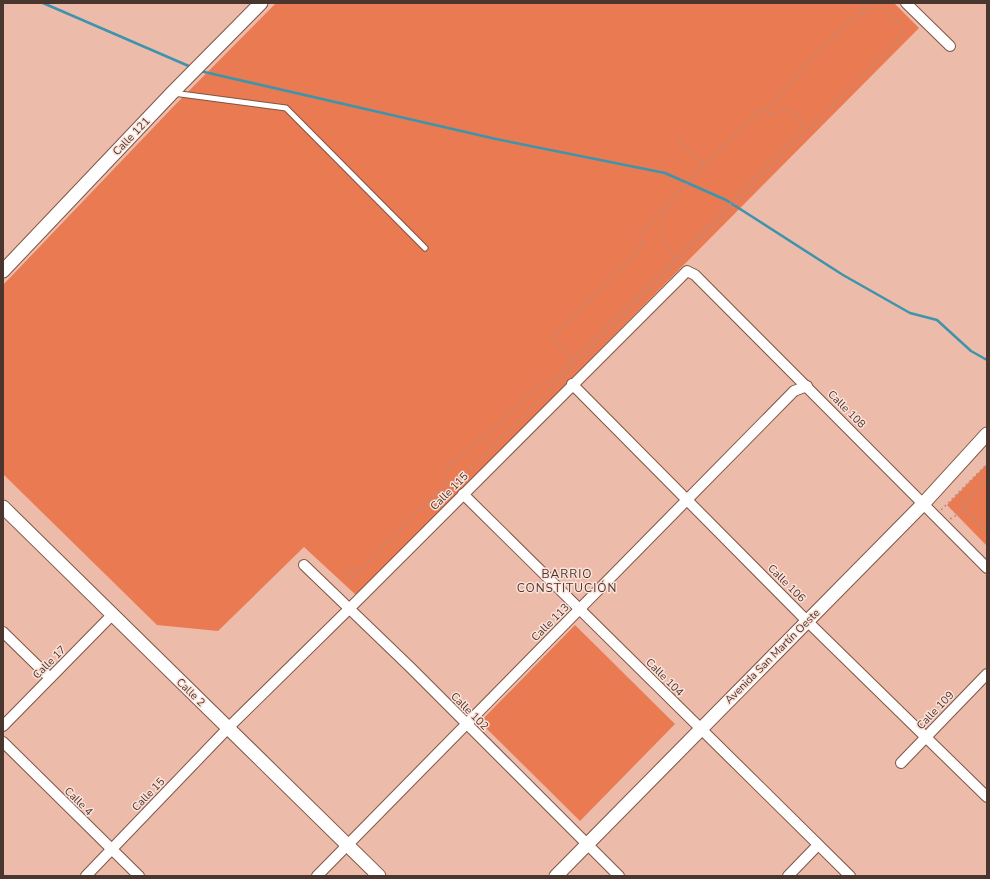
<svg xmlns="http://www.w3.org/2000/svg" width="990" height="879" viewBox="0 0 990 879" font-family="'Nunito Sans',sans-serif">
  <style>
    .green { fill: #ea7a51 }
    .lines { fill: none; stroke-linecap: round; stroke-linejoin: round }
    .stream { stroke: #3e94ad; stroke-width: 2.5 }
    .service-casing { stroke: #7f5444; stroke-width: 7 }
    .minor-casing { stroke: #7f5444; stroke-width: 12 }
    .tertiary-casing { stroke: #7f5444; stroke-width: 15 }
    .path { stroke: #b68e7f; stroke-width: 1.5; stroke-dasharray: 2 3; stroke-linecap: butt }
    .service { stroke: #fff; stroke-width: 5 }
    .minor { stroke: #fff; stroke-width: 10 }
    .tertiary { stroke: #fff; stroke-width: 13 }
    .labels { text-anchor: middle; stroke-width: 3; stroke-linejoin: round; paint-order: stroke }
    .street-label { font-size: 11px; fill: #4a362e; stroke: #fde2d9 }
    .neighbourhood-label { font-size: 12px; letter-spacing: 1px; fill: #4a362e; stroke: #fde2d9 }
  </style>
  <rect width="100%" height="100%" fill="#edbba9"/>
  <g class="green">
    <polygon points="276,3 894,3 919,28 356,595 304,547 218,631 157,625 3,474 3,285 174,106"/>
    <polygon points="987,464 987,546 947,505"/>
    <polygon points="575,625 675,724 580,821 480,722"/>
  </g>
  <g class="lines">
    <g class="stream">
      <polyline points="43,3 191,67"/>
      <polyline points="200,71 496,139 665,173 726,200 843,275 910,313 937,320 971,351 987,360"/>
    </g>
    <defs>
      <polyline id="service" points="173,93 286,108 425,248"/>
      <g id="minor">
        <polyline points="906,3 950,46"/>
        <polyline points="572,384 807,621 987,797"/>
        <polyline points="463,494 850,876"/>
        <polyline points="304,565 411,668 619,876"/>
        <polyline points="3,632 50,678"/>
        <polyline points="3,726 112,615"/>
        <polyline points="3,742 139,876"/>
        <polyline points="901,763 987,674"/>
        <polyline points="86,876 230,726 350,608 687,271 695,275 987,568"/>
        <polyline points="317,876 794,391 807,386"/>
        <polyline points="788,876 818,845"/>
      </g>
      <g id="tertiary">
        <polyline points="3,271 172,93 261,3"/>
        <polyline points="3,507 379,876"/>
        <polyline points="556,876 924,503 987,434"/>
      </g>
    </defs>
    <use href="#service" class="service-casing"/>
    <use href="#minor" class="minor-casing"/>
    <use href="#tertiary" class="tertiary-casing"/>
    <g class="path">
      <polyline points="764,111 778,99 812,58 851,20 859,14 864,6 867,4 870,6 871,9 868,12 859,14"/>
      <polyline points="679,140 704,164"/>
      <polyline points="666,205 662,230 663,241 675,257"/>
      <polyline points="457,487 454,484 688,251 899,38 904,30 903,26 880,3"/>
      <polyline points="958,494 965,510 987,531"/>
      <polyline points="941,510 987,464"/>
      <polyline points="950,519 965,510 970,496 987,479"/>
      <polyline points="360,570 350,570 347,573 346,577 351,580 354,578 360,570 444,485 446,473 450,464 495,428 538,385 550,381 573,359 552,339 643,245 640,237 642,232 715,153 748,122 758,110 771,114 788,109 799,116 803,126 799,131 742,189 735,199 573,359"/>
    </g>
    <use href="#service" class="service"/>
    <use href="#minor" class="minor"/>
    <use href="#tertiary" class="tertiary"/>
  </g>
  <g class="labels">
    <g class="street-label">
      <text transform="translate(131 136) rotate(-46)" y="4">Calle 121</text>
      <text transform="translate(847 409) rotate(45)" y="4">Calle 108</text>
      <text transform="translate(449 491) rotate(-45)" y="4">Calle 115</text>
      <text transform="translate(787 583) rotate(45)" y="4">Calle 106</text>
      <text transform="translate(550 622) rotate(-45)" y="4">Calle 113</text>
      <text transform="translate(772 656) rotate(-45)" y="4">Avenida San Martín Oeste</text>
      <text transform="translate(49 662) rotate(-45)" y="4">Calle 17</text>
      <text transform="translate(665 677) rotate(45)" y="4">Calle 104</text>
      <text transform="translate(191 692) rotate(44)" y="4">Calle 2</text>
      <text transform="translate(935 710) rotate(-46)" y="4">Calle 109</text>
      <text transform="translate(470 711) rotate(45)" y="4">Calle 102</text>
      <text transform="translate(148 794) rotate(-46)" y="4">Calle 15</text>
      <text transform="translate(79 801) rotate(45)" y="4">Calle 4</text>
    </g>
    <g class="neighbourhood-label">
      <text x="567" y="578">BARRIO<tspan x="567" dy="14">CONSTITUCIÓN</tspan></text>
    </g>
  </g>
  <rect width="990" height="879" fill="none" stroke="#4a362e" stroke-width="8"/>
</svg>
